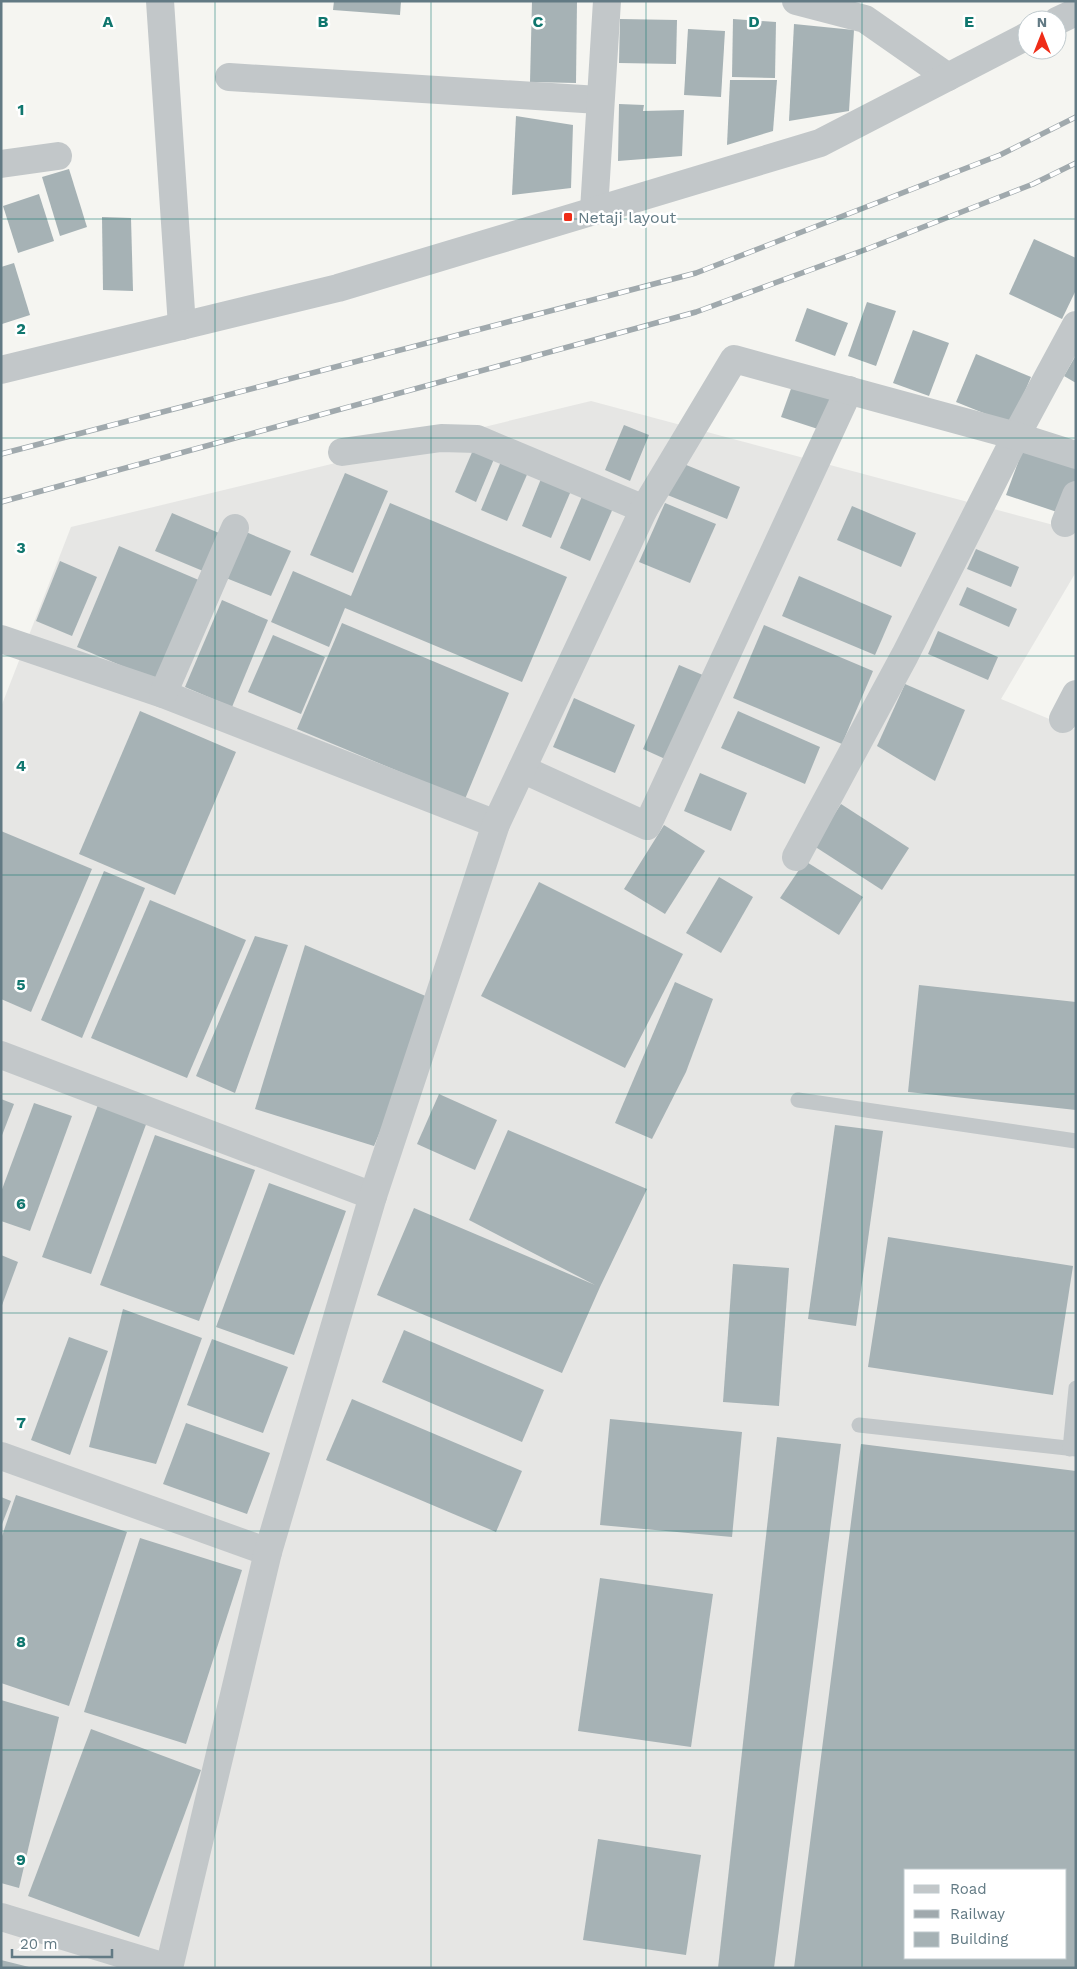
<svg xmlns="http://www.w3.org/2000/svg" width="1077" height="1969" viewBox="0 0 1077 1969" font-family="'Work Sans',sans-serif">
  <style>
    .built { fill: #e6e6e4; fill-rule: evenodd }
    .building { fill: #a6b2b5; fill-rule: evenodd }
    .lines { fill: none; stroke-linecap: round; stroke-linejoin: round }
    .service { stroke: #c2c7c9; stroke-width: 15 }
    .minor { stroke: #c2c7c9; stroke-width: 28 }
    .tertiary { stroke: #c2c7c9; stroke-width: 28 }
    .rail-casing { stroke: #a0a9ad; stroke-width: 5.5 }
    .rail { stroke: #fff; stroke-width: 4; stroke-dasharray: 11; stroke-linecap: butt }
    .grid { fill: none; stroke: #0f766e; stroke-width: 1; stroke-opacity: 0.55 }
    .poi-dot { fill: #ef2c17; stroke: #fff; stroke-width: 2 }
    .labels { text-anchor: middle; stroke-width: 5; stroke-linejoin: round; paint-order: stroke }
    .poi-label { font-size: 16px; fill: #627a84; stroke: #fff; text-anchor: start }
    .grid-label { font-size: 16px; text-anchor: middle; font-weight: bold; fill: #0f766e; stroke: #fff; stroke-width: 5; stroke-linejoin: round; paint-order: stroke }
  </style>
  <rect width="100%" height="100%" fill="#f5f5f1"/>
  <path class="built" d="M591 401 1076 531V572L1001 699 1076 730V1968H1V707L71 527ZM906 1870H1066V1958H906Z"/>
  <g class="building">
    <polygon points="334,1 401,1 400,15 333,10"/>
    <polygon points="532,1 577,1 576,83 530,82"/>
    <polygon points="620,19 677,20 676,64 619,63"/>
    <polygon points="733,19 776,22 775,78 732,77"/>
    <polygon points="794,24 854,30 849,111 789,121"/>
    <polygon points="688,29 725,31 721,97 684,95"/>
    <polygon points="730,80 777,80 773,131 727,145"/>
    <polygon points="619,104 644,105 643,111 684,110 682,156 618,161"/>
    <polygon points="516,116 573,125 571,188 512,195"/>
    <polygon points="69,169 87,227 60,236 42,177"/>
    <polygon points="39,194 54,241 18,253 3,206"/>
    <polygon points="102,217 131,218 133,291 103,290"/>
    <polygon points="1034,239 1076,258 1076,290 1062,319 1009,294"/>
    <polygon points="14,263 30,315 2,324 1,267"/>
    <polygon points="867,302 896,311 876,366 848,356"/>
    <polygon points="807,308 848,323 835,356 795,341"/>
    <polygon points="913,330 949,343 929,396 893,383"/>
    <polygon points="976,354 1031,377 1011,424 956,402"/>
    <polygon points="1076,355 1076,383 1064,376"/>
    <polygon points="793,383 835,397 824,431 781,417"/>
    <polygon points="624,425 649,435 630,481 605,470"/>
    <polygon points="1023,449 1076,468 1076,484 1063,514 1006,495"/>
    <polygon points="473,450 494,459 476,502 455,492"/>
    <polygon points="502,459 529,470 507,521 481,510"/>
    <polygon points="679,462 740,487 727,519 665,494"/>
    <polygon points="345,473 388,491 353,573 310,555"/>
    <polygon points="543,474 573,486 551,538 522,526"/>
    <polygon points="583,494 614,506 590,561 560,548"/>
    <polygon points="390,503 567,577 522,682 345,608 329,647 271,622 293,571 351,596"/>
    <polygon points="665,503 716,524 690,583 639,562"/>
    <polygon points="852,506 916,533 901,567 837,540"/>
    <polygon points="172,513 219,533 203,571 155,551"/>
    <polygon points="246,532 291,551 271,596 226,578"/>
    <polygon points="119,546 201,581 158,681 77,647"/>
    <polygon points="976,549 1019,567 1011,587 967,569"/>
    <polygon points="60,561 97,577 72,636 36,621"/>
    <polygon points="799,576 892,616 875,655 782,616"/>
    <polygon points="967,587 1017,609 1009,627 959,605"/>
    <polygon points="222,600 268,620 232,707 185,687"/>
    <polygon points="342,623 509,693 465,799 297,729"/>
    <polygon points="764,625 873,671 842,744 733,698"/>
    <polygon points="938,631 998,657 988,680 928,654"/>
    <polygon points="273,635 325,657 301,714 248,692"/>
    <polygon points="679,665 710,678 674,763 643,749"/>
    <polygon points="905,684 965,710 935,781 877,746"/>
    <polygon points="574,698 635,725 615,773 553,747"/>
    <polygon points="140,711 236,752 175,895 79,854"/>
    <polygon points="738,711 820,747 805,784 721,748"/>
    <polygon points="700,773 747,793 731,831 684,811"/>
    <polygon points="841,804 909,848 882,890 814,846"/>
    <polygon points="664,825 705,851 665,914 624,889"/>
    <polygon points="1,831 92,869 31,1012 1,999"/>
    <polygon points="805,861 863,897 839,935 780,898"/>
    <polygon points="104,871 145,888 82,1038 41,1020"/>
    <polygon points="719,877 753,897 721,953 686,933"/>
    <polygon points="539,882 683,954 625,1068 481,996"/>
    <polygon points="150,900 246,940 187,1078 91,1038"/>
    <polygon points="255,936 288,945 235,1093 196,1076"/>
    <polygon points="305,945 435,1000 374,1146 255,1109"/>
    <polygon points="675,982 713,999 686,1072 652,1139 615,1123"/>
    <polygon points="919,985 1076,1002 1076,1110 908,1092"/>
    <polygon points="439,1094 497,1120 475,1170 417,1144"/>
    <polygon points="1,1099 14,1104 1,1138"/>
    <polygon points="99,1102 148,1119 91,1274 42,1257"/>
    <polygon points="34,1103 72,1116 30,1231 1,1221 1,1192"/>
    <polygon points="835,1125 883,1131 856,1326 808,1319"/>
    <polygon points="508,1130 647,1189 600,1287 562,1373 377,1295 414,1208 595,1285 469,1220"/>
    <polygon points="155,1135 255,1170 199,1321 100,1285"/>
    <polygon points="269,1183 346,1211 294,1355 216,1327"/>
    <polygon points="888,1237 1073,1266 1053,1395 868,1367"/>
    <polygon points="1,1255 18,1262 1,1308"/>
    <polygon points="733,1264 789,1268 779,1406 723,1402"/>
    <polygon points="123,1309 202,1338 156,1464 89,1447"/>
    <polygon points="404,1330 544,1390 522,1442 382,1382"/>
    <polygon points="69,1337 108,1351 70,1455 31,1440"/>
    <polygon points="212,1339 288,1367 263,1433 187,1405"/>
    <polygon points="352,1399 522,1471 496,1532 326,1460"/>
    <polygon points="610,1419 742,1432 732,1537 600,1525"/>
    <polygon points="186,1423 270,1453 247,1514 163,1484"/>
    <polygon points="777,1437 841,1444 774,1968 718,1968"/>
    <path d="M861 1444 1076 1471V1968H794ZM906 1870H1066V1958H906Z"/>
    <polygon points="16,1495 127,1532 69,1706 1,1683 1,1539"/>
    <polygon points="1,1497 11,1501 1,1527"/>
    <polygon points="140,1538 242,1570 186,1744 84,1712"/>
    <polygon points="600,1578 713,1594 691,1747 578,1731"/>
    <polygon points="1,1700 59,1717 19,1888 1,1883"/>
    <polygon points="91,1729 201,1770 139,1937 28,1896"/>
    <polygon points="598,1839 701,1855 686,1955 583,1940"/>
    <polygon points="1,1960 29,1967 29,1968 1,1968"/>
  </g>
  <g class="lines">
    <g class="service">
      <polyline points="798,1100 1076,1141"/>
      <polyline points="859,1425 1076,1449"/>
      <polyline points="1070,1449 1076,1388"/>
    </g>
    <g class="minor">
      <polyline points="160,1 182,326"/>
      <polyline points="796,1 865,19 948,77"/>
      <polyline points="229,77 599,100"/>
      <polyline points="1,164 58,156"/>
      <polyline points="594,210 607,1"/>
      <polyline points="342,452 441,438 477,439 644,509"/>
      <polyline points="1065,523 1076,495"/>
      <polyline points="1,639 163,694 496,824"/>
      <polyline points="163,694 235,528"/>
      <polyline points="1063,719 1076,694"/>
      <polyline points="522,769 647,826 849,390"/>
      <polyline points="796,857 905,655 1016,436 1076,325"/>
      <polyline points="1,1055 373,1196"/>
      <polyline points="1,1456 268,1552"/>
      <polyline points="1,1917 168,1968"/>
      <polyline points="169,1968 268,1552 373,1196 496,824 644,509 734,359 1016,436 1076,455"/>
    </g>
    <g class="tertiary">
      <polyline points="1057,21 1076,12"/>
      <polyline points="1,370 338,288 820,143 1027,36"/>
    </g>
    <defs>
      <g id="rail">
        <polyline points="1,454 696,273 1000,155 1076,117"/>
        <polyline points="1,502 696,312 867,249 1033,184 1076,163"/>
      </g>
    </defs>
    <use href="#rail" class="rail-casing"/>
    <use href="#rail" class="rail"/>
  </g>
  <path class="grid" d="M215 1V1968M431 1V1968M646 1V1968M862 1V1968M1 219H1076M1 438H1076M1 656H1076M1 875H1076M1 1094H1076M1 1313H1076M1 1531H1076M1 1750H1076"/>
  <rect class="poi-dot" x="563" y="212" width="10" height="10" rx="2.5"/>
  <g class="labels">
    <g class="poi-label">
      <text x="578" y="223">Netaji layout</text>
    </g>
  </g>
  <g class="grid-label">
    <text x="108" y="27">A</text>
    <text x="323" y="27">B</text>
    <text x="538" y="27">C</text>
    <text x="754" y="27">D</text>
    <text x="969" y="27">E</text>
    <text x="21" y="115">1</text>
    <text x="21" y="334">2</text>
    <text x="21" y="553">3</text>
    <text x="21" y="771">4</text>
    <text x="21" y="990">5</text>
    <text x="21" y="1209">6</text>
    <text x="21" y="1428">7</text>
    <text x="21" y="1647">8</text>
    <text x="21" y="1865">9</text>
  </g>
  <rect width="1077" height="1969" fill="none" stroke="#627a84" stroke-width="5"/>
  <rect x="904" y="1869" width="162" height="90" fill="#ffffff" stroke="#c0cace"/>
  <rect x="914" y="1885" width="25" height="8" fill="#c2c7c9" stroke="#c0cace"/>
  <text x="950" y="1894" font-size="15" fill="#627a84">Road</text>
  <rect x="914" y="1910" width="25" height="8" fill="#a0a9ad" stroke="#c0cace"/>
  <text x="950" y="1919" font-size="15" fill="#627a84">Railway</text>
  <rect x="914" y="1932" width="25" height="15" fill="#a6b2b5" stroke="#c0cace"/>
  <text x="950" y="1944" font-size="15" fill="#627a84">Building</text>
  <g transform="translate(1042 35)"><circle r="24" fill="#ffffff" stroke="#c0cace"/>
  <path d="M0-4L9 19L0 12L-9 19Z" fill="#ef2c17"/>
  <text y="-8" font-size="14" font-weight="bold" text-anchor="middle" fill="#627a84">N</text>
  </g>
  <path d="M12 1949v8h100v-8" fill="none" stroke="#627a84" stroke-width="2.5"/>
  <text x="20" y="1949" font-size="15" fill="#627a84" stroke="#ffffff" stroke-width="4" paint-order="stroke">20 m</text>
</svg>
